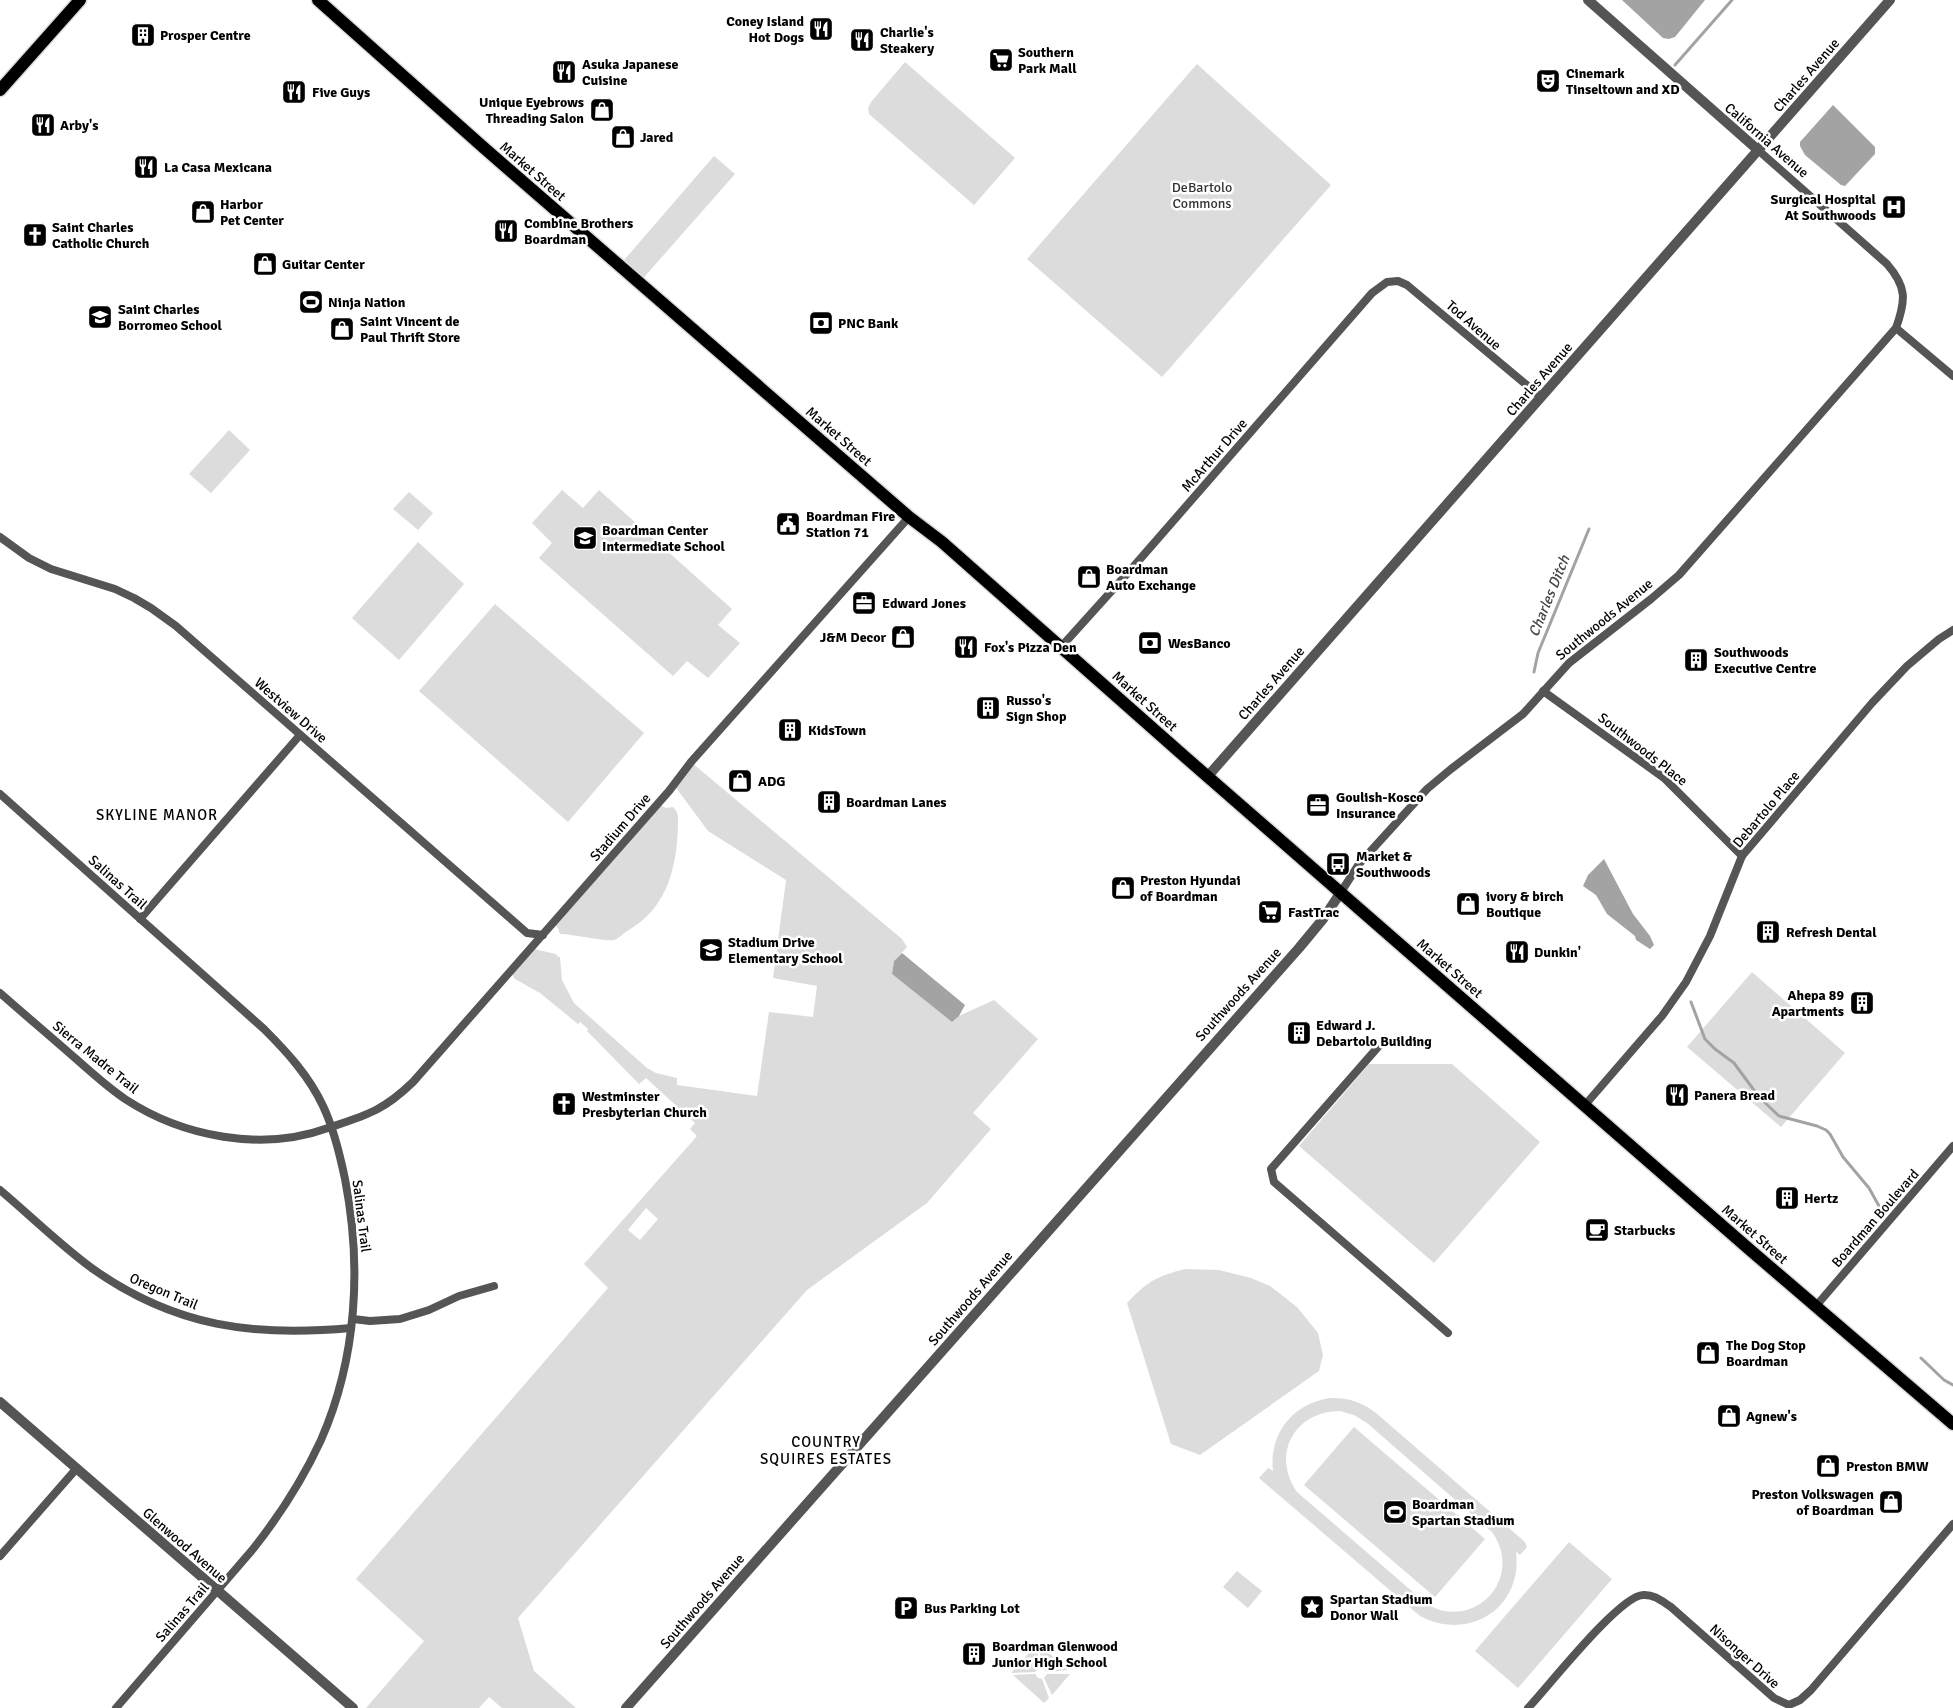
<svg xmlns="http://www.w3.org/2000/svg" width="1953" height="1708" viewBox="0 0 1953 1708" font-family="Signika,sans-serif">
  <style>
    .green { fill: #dcdcdc; fill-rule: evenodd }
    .water { fill: #a3a3a3 }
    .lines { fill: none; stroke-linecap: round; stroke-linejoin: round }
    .stream { stroke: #a3a3a3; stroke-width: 3 }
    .primary-casing { stroke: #dbdbdb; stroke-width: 15 }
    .minor { stroke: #555; stroke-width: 8 }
    .tertiary { stroke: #555; stroke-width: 10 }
    .primary { stroke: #000; stroke-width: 12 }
    .labels { text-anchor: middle; stroke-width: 5; stroke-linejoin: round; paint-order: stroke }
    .poi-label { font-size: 14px; font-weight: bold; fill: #000; stroke: #fff; text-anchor: start }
    .street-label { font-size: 14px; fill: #000; stroke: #fff }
    .park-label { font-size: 14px; fill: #333; stroke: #fff }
    .water-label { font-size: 15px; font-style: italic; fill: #444; stroke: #fff }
    .neighbourhood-label { font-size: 15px; letter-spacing: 1px; fill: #000; stroke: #fff }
  </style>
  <rect width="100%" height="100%" fill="#fff"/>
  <g class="green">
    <polygon points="905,62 1015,158 974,205 869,114 868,108 871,102"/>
    <polygon points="1197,64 1331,185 1162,377 1027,259"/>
    <polygon points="714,156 735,174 639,283 619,266"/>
    <polygon points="229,430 250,450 211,493 189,474"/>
    <polygon points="562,490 583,508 599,490 732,609 718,625 740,643 708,678 687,661 673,676 539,558 552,543 532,523"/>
    <polygon points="409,492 433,513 418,530 393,509"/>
    <polygon points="418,542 464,584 399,660 352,618"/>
    <polygon points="495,604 644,733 568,822 419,691"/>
    <path d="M691 762 902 939 907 947 894 961 892 974 952 1022 959 1016 994 1000 1038 1039 973 1113 991 1129 927 1203 807 1290 518 1618 534 1671 576 1708H502L489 1697 479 1708H366L424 1641 356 1579 608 1288 584 1264 697 1136 690 1129 695 1123 646 1078 639 1084 587 1031 588 1029 580 1022 578 1024 540 993 515 979 510 971 532 947 538 950 556 954 558 957H560L562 980 574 1003 647 1068 656 1073 677 1078V1085L757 1096 769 1012 813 1017 817 986 773 978 786 880 708 831 674 785ZM646 1208 658 1219 640 1240 628 1230Z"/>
    <path d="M657 804 666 808 673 807 677 812 678 817C678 862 670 907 627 931 624 933 618 939 614 940 607 942 572 934 560 934L558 928 553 923Z"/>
    <polygon points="1752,972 1845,1053 1781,1127 1687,1047"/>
    <polygon points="1369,1064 1452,1064 1540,1142 1434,1263 1299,1146"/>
    <path d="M1185 1269 1219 1270 1251 1278 1270 1286 1297 1307 1318 1333 1323 1355 1319 1371 1200 1455 1171 1444 1127 1303C1148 1281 1155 1277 1185 1269Z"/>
    <path d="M1331 1398C1349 1398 1362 1402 1376 1413L1525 1542 1527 1547 1520 1555 1516 1552C1523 1608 1469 1642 1420 1616L1259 1478 1268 1468 1273 1471C1269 1433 1293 1403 1331 1398ZM1340 1411 1354 1415 1367 1423 1492 1532C1524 1577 1477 1631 1428 1605L1297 1492C1271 1455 1294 1411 1340 1411Z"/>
    <polygon points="1354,1427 1485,1539 1435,1597 1304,1485"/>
    <polygon points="1569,1542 1612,1579 1518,1688 1475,1651"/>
    <polygon points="1237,1571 1262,1591 1248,1608 1223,1587"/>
    <polygon points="1037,1644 1039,1668 1035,1672 1011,1673"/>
    <polygon points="1039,1644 1068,1670 1047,1672 1041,1667"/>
    <polygon points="1035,1674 1038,1678 1042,1679 1049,1698 1044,1703 1013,1675"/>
    <polygon points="1047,1674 1070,1674 1052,1695 1044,1678"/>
  </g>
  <g class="water">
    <polygon points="1622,0 1705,0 1675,37 1669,39 1663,38"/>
    <polygon points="1833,105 1875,147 1875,154 1845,186 1841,185 1805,155 1800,146 1800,142"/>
    <polygon points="1604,859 1633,914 1650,936 1654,945 1650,949 1636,940 1635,936 1607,914 1596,895 1583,886 1588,875"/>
    <polygon points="902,953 965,1005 959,1016 952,1022 892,974 894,961"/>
  </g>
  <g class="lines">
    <g class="stream">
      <polyline points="1675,65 1732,0"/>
      <polyline points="1534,672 1538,653 1589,529"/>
      <polyline points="1691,1002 1705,1039 1715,1049 1734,1063 1759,1097 1779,1116 1817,1126 1826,1130 1830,1134 1843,1157 1869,1188 1879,1206"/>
      <polyline points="1921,1358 1944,1380 1953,1385"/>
    </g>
    <defs>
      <g id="primary">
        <polyline points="318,0 483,147 909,517 942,542 1184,756 1749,1249 1953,1424"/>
        <polyline points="0,90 80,0"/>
      </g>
    </defs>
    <use href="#primary" class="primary-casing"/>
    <g class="minor">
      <polyline points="1896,328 1953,376"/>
      <polyline points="0,537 29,558 51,569 115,589 134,598 151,608 176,626 527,933 543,935"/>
      <polyline points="1061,647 1134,566 1372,293 1387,282 1398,281 1407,285 1541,397"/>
      <polyline points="1543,691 1664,778 1742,856"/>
      <path d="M0 794 264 1029C287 1052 309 1076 323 1106 334 1129 340 1155 345 1179 362 1266 357 1358 321 1440 303 1479 280 1515 253 1549L116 1708"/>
      <path d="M1341 892 1359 864 1427 789 1451 769 1523 714 1569 663 1651 599 1679 575 1896 328C1906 300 1907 287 1887 264L1758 150"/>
      <polyline points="140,919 300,735"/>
      <path d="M0 993C25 1015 50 1036 75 1058 91 1072 107 1087 125 1099 183 1137 262 1152 328 1128 367 1115 383 1111 413 1082L669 791 691 762 909 517"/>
      <polyline points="1385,1039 1271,1169 1274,1182 1448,1333"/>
      <polyline points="1585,1105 1662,1016 1686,982 1710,936 1742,856 1872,703 1907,666 1939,639 1953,630"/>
      <path d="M0 1190C31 1216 60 1245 93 1269 175 1327 254 1337 351 1328"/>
      <polyline points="1816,1306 1953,1146"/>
      <polyline points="353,1319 370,1321 400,1319 429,1310 459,1296 494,1286"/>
      <polyline points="0,1556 77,1468"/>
      <path d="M1528 1708C1548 1687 1619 1596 1643 1595 1654 1594 1663 1602 1671 1607L1774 1698 1789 1705 1800 1700 1811 1690 1953 1524"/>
    </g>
    <g class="tertiary">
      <polyline points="1588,0 1758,150"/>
      <polyline points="1208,776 1890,0"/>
      <polyline points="0,1402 353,1708"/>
      <polyline points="626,1708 1299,948 1323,919 1341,892"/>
    </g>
    <use href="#primary" class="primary"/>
  </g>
  <defs>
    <symbol id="restaurant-square" viewBox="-11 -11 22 22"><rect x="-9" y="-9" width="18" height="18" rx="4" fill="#000" stroke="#fff"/><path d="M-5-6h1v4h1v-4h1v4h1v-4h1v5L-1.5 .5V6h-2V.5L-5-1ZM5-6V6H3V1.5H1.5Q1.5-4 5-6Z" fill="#fff"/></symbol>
    <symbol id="building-square" viewBox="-11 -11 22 22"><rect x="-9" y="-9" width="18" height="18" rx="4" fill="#000" stroke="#fff"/><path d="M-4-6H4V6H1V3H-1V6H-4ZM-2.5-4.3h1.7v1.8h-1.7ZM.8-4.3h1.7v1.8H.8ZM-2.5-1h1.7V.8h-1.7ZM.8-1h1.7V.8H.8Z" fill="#fff"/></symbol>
    <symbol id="supermarket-square" viewBox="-11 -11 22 22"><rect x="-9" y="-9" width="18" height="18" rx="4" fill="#000" stroke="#fff"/><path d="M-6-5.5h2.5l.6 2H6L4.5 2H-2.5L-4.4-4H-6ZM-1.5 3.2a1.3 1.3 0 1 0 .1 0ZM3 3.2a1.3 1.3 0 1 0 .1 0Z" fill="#fff"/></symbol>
    <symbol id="theatre-square" viewBox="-11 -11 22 22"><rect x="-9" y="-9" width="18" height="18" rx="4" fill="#000" stroke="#fff"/><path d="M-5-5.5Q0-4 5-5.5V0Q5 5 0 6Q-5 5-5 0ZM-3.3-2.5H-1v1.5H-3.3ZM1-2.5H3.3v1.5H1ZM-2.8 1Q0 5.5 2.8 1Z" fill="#fff"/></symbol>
    <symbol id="shop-square" viewBox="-11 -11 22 22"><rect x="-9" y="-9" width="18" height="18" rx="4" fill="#000" stroke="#fff"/><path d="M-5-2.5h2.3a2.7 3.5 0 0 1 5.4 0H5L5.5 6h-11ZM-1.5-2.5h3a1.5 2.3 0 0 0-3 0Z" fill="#fff"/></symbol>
    <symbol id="hospital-square" viewBox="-11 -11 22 22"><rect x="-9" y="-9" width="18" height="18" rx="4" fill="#000" stroke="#fff"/><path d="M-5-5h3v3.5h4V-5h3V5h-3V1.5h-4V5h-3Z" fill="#fff"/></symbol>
    <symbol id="church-square" viewBox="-11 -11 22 22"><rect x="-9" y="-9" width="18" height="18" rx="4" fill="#000" stroke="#fff"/><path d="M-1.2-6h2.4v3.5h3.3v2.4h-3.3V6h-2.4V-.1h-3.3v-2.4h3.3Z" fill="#fff"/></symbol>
    <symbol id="stadium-square" viewBox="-11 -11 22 22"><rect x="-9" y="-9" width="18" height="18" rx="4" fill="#000" stroke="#fff"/><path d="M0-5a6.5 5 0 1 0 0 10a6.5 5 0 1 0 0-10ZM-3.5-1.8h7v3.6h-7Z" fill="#fff"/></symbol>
    <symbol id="school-square" viewBox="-11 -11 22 22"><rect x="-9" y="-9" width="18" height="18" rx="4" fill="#000" stroke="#fff"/><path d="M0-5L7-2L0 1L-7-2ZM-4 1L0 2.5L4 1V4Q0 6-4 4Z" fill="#fff"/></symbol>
    <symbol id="bank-square" viewBox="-11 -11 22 22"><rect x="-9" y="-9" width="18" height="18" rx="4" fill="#000" stroke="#fff"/><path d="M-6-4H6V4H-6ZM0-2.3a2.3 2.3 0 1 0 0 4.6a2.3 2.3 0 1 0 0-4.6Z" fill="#fff"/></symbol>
    <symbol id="civic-square" viewBox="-11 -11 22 22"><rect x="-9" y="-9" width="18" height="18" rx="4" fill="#000" stroke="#fff"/><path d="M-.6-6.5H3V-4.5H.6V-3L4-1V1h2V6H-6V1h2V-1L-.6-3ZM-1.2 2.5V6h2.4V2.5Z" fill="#fff"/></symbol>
    <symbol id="office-square" viewBox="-11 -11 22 22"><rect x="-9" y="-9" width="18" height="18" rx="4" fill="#000" stroke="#fff"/><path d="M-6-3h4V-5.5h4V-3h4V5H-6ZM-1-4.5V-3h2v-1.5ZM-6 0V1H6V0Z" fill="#fff"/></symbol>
    <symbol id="bus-square" viewBox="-11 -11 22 22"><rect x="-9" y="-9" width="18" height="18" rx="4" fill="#000" stroke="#fff"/><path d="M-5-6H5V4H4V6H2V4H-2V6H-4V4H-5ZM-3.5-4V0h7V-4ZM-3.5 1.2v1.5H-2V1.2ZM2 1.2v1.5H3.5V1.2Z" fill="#fff"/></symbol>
    <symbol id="cafe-square" viewBox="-11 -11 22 22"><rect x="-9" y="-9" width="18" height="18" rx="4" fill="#000" stroke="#fff"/><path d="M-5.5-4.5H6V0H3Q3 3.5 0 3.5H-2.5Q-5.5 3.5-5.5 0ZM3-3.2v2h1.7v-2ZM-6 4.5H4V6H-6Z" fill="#fff"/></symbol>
    <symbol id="sight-square" viewBox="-11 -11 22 22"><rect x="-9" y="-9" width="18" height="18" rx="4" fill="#000" stroke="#fff"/><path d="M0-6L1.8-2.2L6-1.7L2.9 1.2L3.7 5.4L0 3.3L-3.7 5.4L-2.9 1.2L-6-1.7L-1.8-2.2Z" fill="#fff"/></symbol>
    <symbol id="parking-square" viewBox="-11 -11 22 22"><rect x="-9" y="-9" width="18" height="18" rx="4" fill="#000" stroke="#fff"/><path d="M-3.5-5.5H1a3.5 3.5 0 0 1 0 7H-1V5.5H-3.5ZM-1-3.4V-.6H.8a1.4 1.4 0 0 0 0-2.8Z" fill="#fff"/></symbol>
  </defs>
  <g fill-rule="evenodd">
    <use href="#restaurant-square" x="807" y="15" width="28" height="28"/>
    <use href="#building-square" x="129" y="21" width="28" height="28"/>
    <use href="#restaurant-square" x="848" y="26" width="28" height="28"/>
    <use href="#supermarket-square" x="987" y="46" width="28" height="28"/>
    <use href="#restaurant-square" x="550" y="58" width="28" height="28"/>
    <use href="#theatre-square" x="1534" y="67" width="28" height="28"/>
    <use href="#restaurant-square" x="280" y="78" width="28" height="28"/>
    <use href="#shop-square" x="588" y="96" width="28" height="28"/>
    <use href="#restaurant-square" x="29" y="111" width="28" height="28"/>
    <use href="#shop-square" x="609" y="123" width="28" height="28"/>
    <use href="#restaurant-square" x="132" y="153" width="28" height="28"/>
    <use href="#hospital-square" x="1880" y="193" width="28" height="28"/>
    <use href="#shop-square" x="189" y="198" width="28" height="28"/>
    <use href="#restaurant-square" x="492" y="217" width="28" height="28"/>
    <use href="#church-square" x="21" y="221" width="28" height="28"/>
    <use href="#shop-square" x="251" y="250" width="28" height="28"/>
    <use href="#stadium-square" x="297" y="288" width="28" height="28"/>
    <use href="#school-square" x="86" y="303" width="28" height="28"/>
    <use href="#bank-square" x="807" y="309" width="28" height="28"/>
    <use href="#shop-square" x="328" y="315" width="28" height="28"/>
    <use href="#civic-square" x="774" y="510" width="28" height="28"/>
    <use href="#school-square" x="571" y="524" width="28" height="28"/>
    <use href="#shop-square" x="1075" y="563" width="28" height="28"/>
    <use href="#office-square" x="850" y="589" width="28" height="28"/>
    <use href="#shop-square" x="889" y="623" width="28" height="28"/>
    <use href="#bank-square" x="1136" y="629" width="28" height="28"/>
    <use href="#restaurant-square" x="952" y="633" width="28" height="28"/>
    <use href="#building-square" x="1682" y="646" width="28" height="28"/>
    <use href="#building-square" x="974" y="694" width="28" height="28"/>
    <use href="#building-square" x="776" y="716" width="28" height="28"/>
    <use href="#shop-square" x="726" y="767" width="28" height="28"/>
    <use href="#building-square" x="815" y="788" width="28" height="28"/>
    <use href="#office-square" x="1304" y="791" width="28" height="28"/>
    <use href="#bus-square" x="1324" y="850" width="28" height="28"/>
    <use href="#shop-square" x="1109" y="874" width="28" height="28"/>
    <use href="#shop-square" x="1454" y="890" width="28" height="28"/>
    <use href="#supermarket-square" x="1256" y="898" width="28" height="28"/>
    <use href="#building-square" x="1754" y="918" width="28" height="28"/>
    <use href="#school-square" x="697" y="936" width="28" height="28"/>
    <use href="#restaurant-square" x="1503" y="938" width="28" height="28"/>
    <use href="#building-square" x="1848" y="989" width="28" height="28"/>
    <use href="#building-square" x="1285" y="1019" width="28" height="28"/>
    <use href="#restaurant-square" x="1663" y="1081" width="28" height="28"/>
    <use href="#church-square" x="550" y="1090" width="28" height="28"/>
    <use href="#building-square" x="1773" y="1184" width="28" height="28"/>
    <use href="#cafe-square" x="1583" y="1216" width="28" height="28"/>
    <use href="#shop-square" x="1694" y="1339" width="28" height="28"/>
    <use href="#shop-square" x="1715" y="1402" width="28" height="28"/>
    <use href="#shop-square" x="1814" y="1452" width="28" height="28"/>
    <use href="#shop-square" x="1877" y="1488" width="28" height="28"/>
    <use href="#stadium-square" x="1381" y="1498" width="28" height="28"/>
    <use href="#sight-square" x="1298" y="1593" width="28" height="28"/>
    <use href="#parking-square" x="892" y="1594" width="28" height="28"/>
    <use href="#building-square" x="960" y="1640" width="28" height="28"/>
  </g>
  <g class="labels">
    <g class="poi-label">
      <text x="804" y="26" text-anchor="end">Coney Island<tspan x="804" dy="16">Hot Dogs</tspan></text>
      <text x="880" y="37">Charlie's<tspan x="880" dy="16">Steakery</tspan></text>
      <text x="160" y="40">Prosper Centre</text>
      <text x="1018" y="57">Southern<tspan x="1018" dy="16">Park Mall</tspan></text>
      <text x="582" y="69">Asuka Japanese<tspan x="582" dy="16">Cuisine</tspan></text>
      <text x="1566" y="78">Cinemark<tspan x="1566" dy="16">Tinseltown and XD</tspan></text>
      <text x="312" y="97">Five Guys</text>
      <text x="584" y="107" text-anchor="end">Unique Eyebrows<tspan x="584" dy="16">Threading Salon</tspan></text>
      <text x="60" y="130">Arby's</text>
      <text x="640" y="142">Jared</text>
      <text x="164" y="172">La Casa Mexicana</text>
      <text x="1876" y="204" text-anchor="end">Surgical Hospital<tspan x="1876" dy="16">At Southwoods</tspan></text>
      <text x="220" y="209">Harbor<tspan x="220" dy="16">Pet Center</tspan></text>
      <text x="524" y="228">Combine Brothers<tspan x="524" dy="16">Boardman</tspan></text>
      <text x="52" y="232">Saint Charles<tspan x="52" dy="16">Catholic Church</tspan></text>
      <text x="282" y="269">Guitar Center</text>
      <text x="328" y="307">Ninja Nation</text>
      <text x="118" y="314">Saint Charles<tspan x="118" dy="16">Borromeo School</tspan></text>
      <text x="360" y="326">Saint Vincent de<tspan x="360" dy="16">Paul Thrift Store</tspan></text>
      <text x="838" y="328">PNC Bank</text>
      <text x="806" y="521">Boardman Fire<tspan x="806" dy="16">Station 71</tspan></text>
      <text x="602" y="535">Boardman Center<tspan x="602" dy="16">Intermediate School</tspan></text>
      <text x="1106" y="574">Boardman<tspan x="1106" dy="16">Auto Exchange</tspan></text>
      <text x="882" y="608">Edward Jones</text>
      <text x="886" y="642" text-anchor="end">J&amp;M Decor</text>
      <text x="1168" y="648">WesBanco</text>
      <text x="984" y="652">Fox's Pizza Den</text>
      <text x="1714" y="657">Southwoods<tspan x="1714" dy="16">Executive Centre</tspan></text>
      <text x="1006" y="705">Russo's<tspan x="1006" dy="16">Sign Shop</tspan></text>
      <text x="808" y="735">KidsTown</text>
      <text x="758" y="786">ADG</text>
      <text x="1336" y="802">Goulish-Kosco<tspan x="1336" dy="16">Insurance</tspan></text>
      <text x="846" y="807">Boardman Lanes</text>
      <text x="1356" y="861">Market &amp;<tspan x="1356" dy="16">Southwoods</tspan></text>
      <text x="1140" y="885">Preston Hyundai<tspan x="1140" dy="16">of Boardman</tspan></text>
      <text x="1486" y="901">ivory &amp; birch<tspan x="1486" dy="16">Boutique</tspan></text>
      <text x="1288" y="917">FastTrac</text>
      <text x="1786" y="937">Refresh Dental</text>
      <text x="728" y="947">Stadium Drive<tspan x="728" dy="16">Elementary School</tspan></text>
      <text x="1534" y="957">Dunkin'</text>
      <text x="1844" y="1000" text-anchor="end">Ahepa 89<tspan x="1844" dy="16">Apartments</tspan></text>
      <text x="1316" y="1030">Edward J.<tspan x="1316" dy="16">Debartolo Building</tspan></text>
      <text x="1694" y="1100">Panera Bread</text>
      <text x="582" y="1101">Westminster<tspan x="582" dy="16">Presbyterian Church</tspan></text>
      <text x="1804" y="1203">Hertz</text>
      <text x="1614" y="1235">Starbucks</text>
      <text x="1726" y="1350">The Dog Stop<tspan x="1726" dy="16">Boardman</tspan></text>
      <text x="1746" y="1421">Agnew's</text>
      <text x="1846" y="1471">Preston BMW</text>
      <text x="1874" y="1499" text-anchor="end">Preston Volkswagen<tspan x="1874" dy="16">of Boardman</tspan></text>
      <text x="1412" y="1509">Boardman<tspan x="1412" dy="16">Spartan Stadium</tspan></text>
      <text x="1330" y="1604">Spartan Stadium<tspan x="1330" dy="16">Donor Wall</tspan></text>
      <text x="924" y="1613">Bus Parking Lot</text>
      <text x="992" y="1651">Boardman Glenwood<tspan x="992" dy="16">Junior High School</tspan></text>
    </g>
    <g class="street-label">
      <text transform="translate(1806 75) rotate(-49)" y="5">Charles Avenue</text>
      <text transform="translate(1767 140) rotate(41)" y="5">California Avenue</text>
      <text transform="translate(533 171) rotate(41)" y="5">Market Street</text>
      <text transform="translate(1474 325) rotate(41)" y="5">Tod Avenue</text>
      <text transform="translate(1539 379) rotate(-49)" y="5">Charles Avenue</text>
      <text transform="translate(839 436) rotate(41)" y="5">Market Street</text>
      <text transform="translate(1214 455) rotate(-49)" y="5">McArthur Drive</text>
      <text transform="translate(1604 619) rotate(-39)" y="5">Southwoods Avenue</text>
      <text transform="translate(1271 683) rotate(-49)" y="5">Charles Avenue</text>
      <text transform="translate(1145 701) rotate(42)" y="5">Market Street</text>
      <text transform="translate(291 710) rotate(41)" y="5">Westview Drive</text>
      <text transform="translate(1643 749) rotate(38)" y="5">Southwoods Place</text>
      <text transform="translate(1766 809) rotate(-50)" y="5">Debartolo Place</text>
      <text transform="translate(620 827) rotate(-49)" y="5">Stadium Drive</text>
      <text transform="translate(118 882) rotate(42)" y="5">Salinas Trail</text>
      <text transform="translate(1450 968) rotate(41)" y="5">Market Street</text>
      <text transform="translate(1238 994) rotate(-48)" y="5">Southwoods Avenue</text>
      <text transform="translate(96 1057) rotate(39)" y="5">Sierra Madre Trail</text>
      <text transform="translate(362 1216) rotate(83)" y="5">Salinas Trail</text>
      <text transform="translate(1875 1218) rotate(-49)" y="5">Boardman Boulevard</text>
      <text transform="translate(1755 1234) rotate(41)" y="5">Market Street</text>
      <text transform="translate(164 1291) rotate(23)" y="5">Oregon Trail</text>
      <text transform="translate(970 1298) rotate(-49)" y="5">Southwoods Avenue</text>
      <text transform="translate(185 1545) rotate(41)" y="5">Glenwood Avenue</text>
      <text transform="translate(702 1601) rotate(-49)" y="5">Southwoods Avenue</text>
      <text transform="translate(182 1612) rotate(-49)" y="5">Salinas Trail</text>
      <text transform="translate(1745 1656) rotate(42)" y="5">Nisonger Drive</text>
    </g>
    <g class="park-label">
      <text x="1202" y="192">DeBartolo<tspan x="1202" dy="16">Commons</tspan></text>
    </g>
    <g class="water-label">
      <text transform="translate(1549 596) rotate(-68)" y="5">Charles Ditch</text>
    </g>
    <g class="neighbourhood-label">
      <text x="157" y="820">SKYLINE MANOR</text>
      <text x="826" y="1447">COUNTRY<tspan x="826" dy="17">SQUIRES ESTATES</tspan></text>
    </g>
  </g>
</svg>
